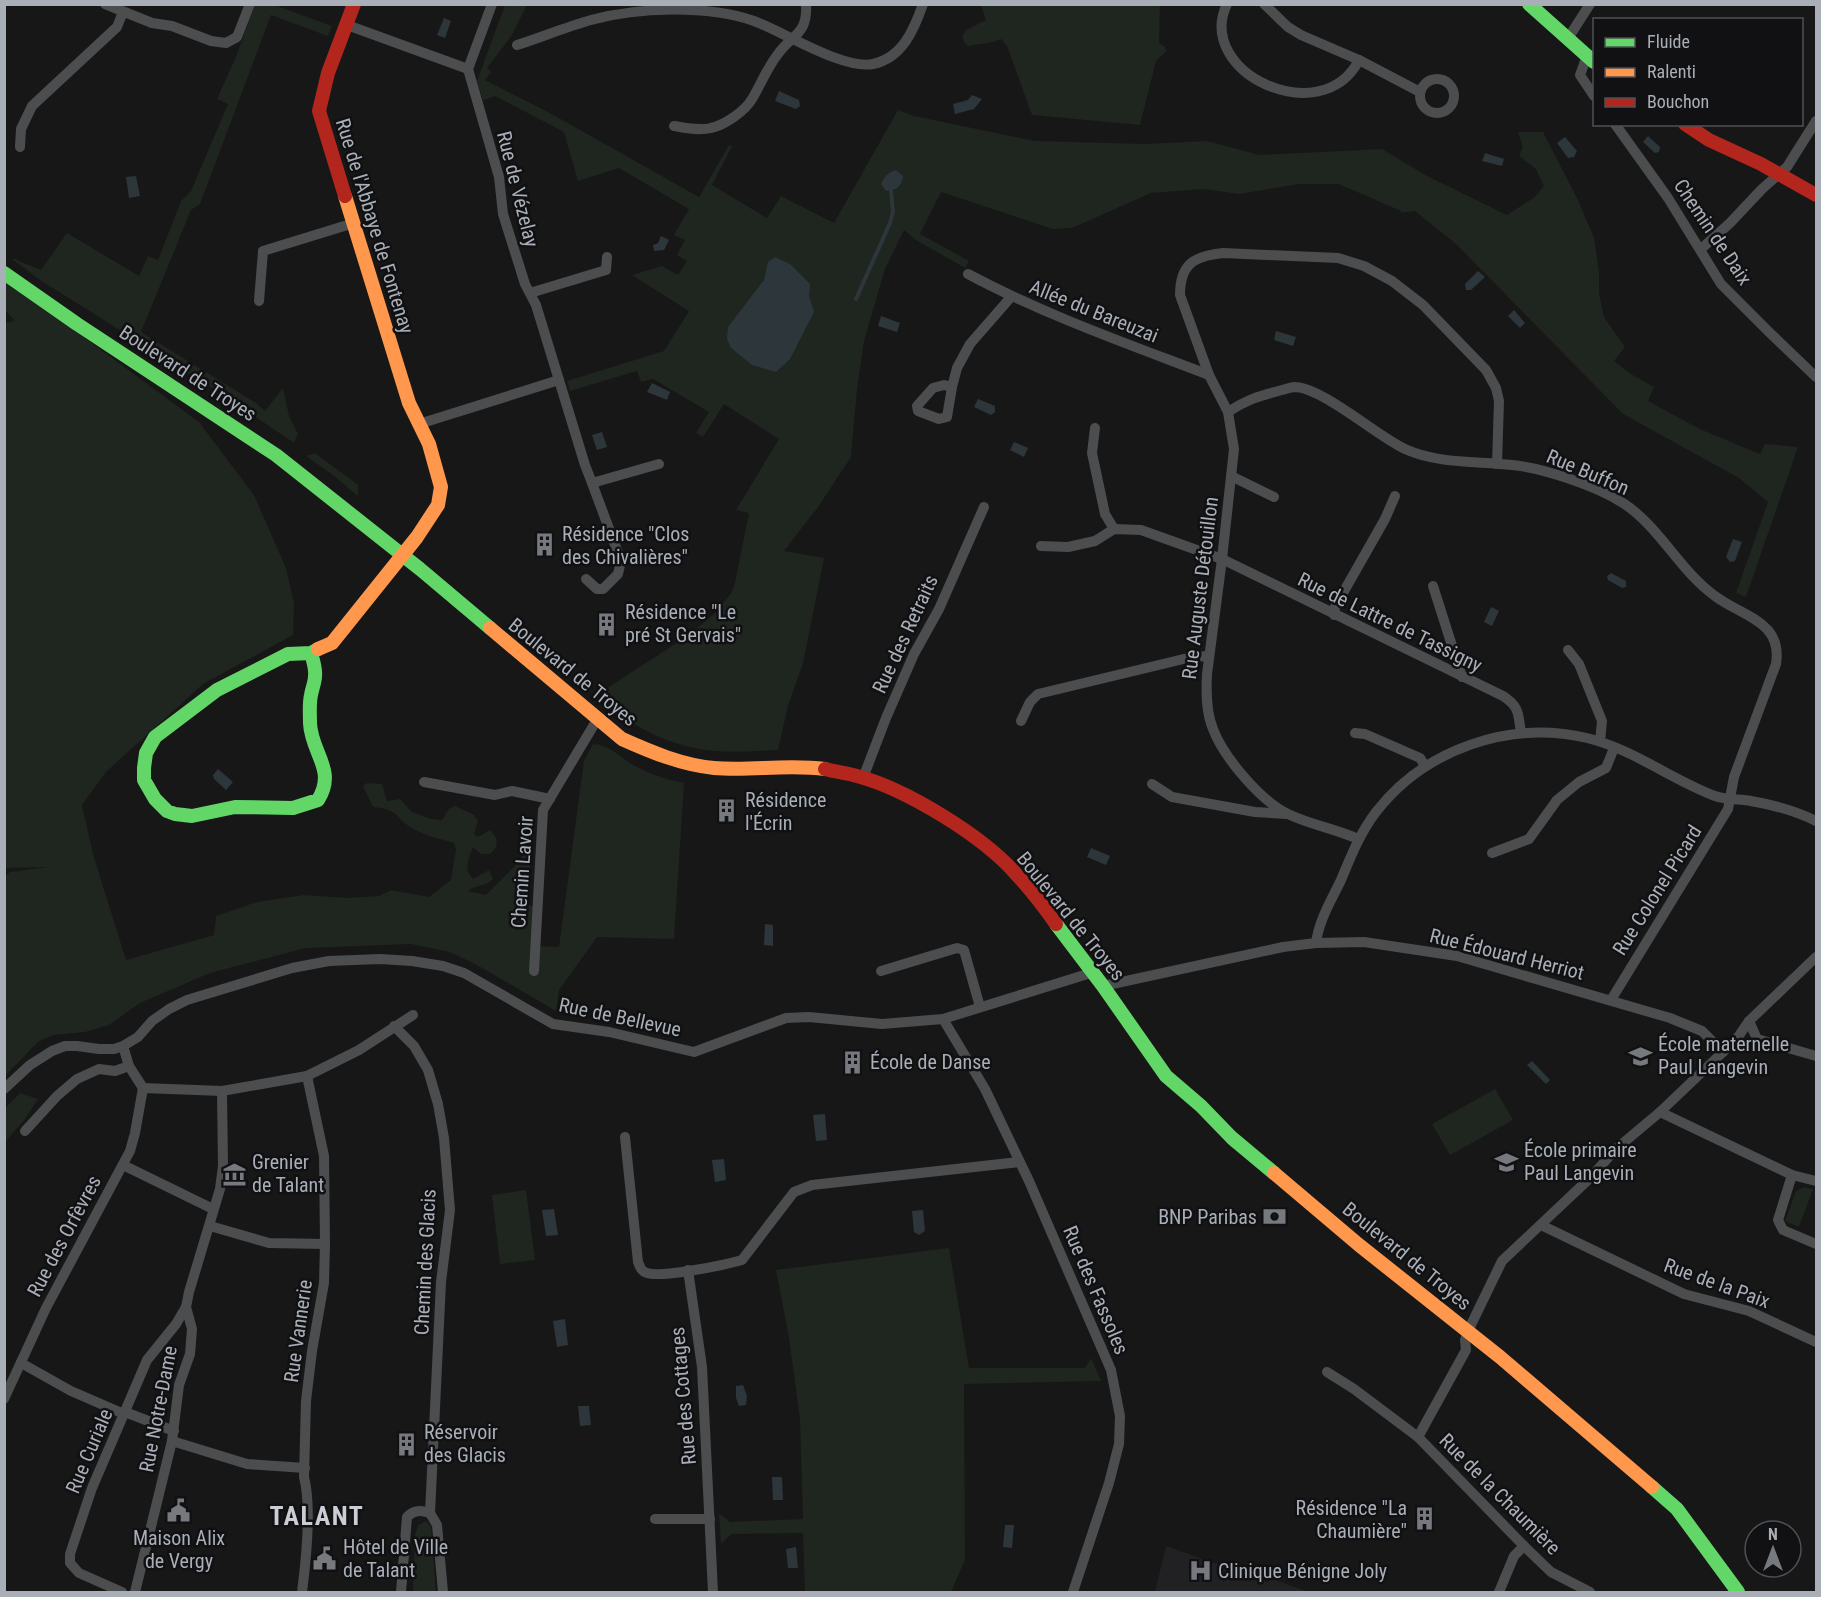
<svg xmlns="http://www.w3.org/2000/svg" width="1821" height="1597" viewBox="0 0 1821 1597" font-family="'Roboto Condensed',sans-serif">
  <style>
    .built { fill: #212123 }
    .green { fill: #1f251f }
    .water { fill: #2d363a }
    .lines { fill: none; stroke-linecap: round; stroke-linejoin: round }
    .stream { stroke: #2d363a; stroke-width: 4 }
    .street { stroke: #4b4d4f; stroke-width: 10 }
    .fast { stroke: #63d668; stroke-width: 14 }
    .slow { stroke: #ff974d; stroke-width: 14 }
    .jam { stroke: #b3261e; stroke-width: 14 }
    .labels { text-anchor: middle; stroke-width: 5; stroke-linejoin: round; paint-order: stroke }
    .street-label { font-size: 20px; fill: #a9afb7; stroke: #111113 }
    .poi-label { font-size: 20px; fill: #a9afb7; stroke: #111113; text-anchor: start }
    .district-label { font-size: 26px; font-weight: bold; letter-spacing: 1.5px; fill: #cacdd3; stroke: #111113 }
  </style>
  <rect width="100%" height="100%" fill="#171717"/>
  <polygon class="built" points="1166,1546 1268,1582 1270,1578 1309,1592 1155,1592"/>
  <g class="green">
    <path d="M255 5H274L332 26 328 36 271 15 200 204 191 210 141 332 256 403 265 411 283 388 289 416 298 434 294 443 228 398 40 280 12 259 14 258C23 264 31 265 41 270L67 233 139 276 148 256 158 260 181 201 191 191 228 104 217 99 235 59Z"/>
    <path d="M505 5H527L512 35 487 68 491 72 485 80 550 113 699 197 729 145 732 146 712 185 767 218 781 196 834 223 898 110 914 116 1035 141 1145 144 1207 141 1259 155 1382 149 1427 176 1507 215 1535 197 1544 186 1536 169 1519 156 1523 147 1518 132H1543L1578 200 1594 238 1599 272V293L1604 317 1625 347 1614 361 1631 374 1654 387 1648 401 1700 429 1760 454 1765 444 1798 447 1746 597 1736 593 1768 502 1739 478 1623 414 1456 244 1415 211 1400 213 1401 211 1339 184H1299L1239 194 1204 189 1151 193 1072 228 1053 229 941 192 920 234 969 261 965 268 916 240 904 230 885 269 864 341 857 389 851 457 818 507 784 551 824 558 803 663 788 706 778 750C751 751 721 754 694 748 658 740 623 722 598 694L689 635 715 613 732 592 735 583 749 513 736 510 779 439 724 404 703 437 696 433 709 412 653 379 641 382 637 371 570 391 567 381 664 351 689 311 632 275 662 266 678 275 687 261 677 255 685 240 674 235 689 209 619 168 578 181 564 132 495 96 483 100 477 81Z"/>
    <path d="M981 5H1160L1159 43 1164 46 1167 51 1156 61 1140 125 1032 115 1007 46 1001 39C992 44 980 43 968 46L964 42 962 36 966 30 986 20Z"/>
    <path d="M5 279 199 422 254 495 286 568 294 603 293 635 203 684 106 772 82 805 93 854 126 960 214 935 216 916 257 902 304 895 347 898 379 896 391 890 429 897 451 880 456 849 454 843C441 839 426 836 414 829 395 820 401 809 373 807L363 786 367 783 382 784 387 801 400 799 412 812 431 819 442 820 449 809 455 806 474 815 478 821 474 834 478 837 490 830C499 839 499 846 490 854H481L473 847C469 858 463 870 473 879L489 870 493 879C487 886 476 885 468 891L486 895 514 867 532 844 529 881 524 903 534 907 540 946 559 947 584 761 593 744C612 745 622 760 639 768 653 775 668 780 684 783L674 939 597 937 559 990 556 1011 477 965 450 952 411 944 306 948 210 973 140 1003 109 1025 85 1032 53 1035 38 1042 5 1076V876L10 872 47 867 5 868 4 323 15 321 5 310Z"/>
    <polygon points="315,453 358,485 358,496 333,475 306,456"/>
    <polygon points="1495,1089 1513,1120 1450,1155 1432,1124"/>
    <polygon points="20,1093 38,1099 25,1119 5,1142 5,1108"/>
    <polygon points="1804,1187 1813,1189 1799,1227 1785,1221 1796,1191"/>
    <polygon points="526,1190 535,1260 500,1264 492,1195"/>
    <polygon points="949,1248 969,1368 1085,1368 1091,1358 1101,1381 964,1384 965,1560 951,1592 805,1592 803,1533 731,1534 721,1544 719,1513 730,1522 803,1519 800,1419 789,1338 776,1270"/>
    <polygon points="426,1521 431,1527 436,1592 413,1592 415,1535 418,1525"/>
  </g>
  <g class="water">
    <polygon points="444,18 451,21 445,38 437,35"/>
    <polygon points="779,91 799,100 800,106 796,109 775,101"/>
    <polygon points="972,95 982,99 974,109 955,114 953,104 968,100"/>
    <polygon points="1648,136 1660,147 1659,152 1655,153 1643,142"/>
    <polygon points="1565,137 1577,151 1574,157 1568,158 1557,143"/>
    <polygon points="1485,153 1504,159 1502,166 1482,161"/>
    <path d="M896 170 903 176C902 187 896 190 886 191L881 184C884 177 888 172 896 170Z"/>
    <polygon points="136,176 140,196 129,198 126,177"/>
    <polygon points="661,236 669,240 664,250 654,251 653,245 658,243"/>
    <polygon points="775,257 790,264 810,284 809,296 814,312 790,359 776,372 752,365 731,348 727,339 728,327 764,280 768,262"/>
    <polygon points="1478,271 1485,277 1471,290 1466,290 1465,284"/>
    <polygon points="1514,310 1525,323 1520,328 1508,316"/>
    <polygon points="881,316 900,323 897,332 878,326"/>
    <polygon points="1276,331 1296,337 1293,346 1274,340"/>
    <polygon points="652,383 670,392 667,400 647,392"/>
    <polygon points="978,399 995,406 995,412 991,415 974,407"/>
    <polygon points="602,432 607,447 597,450 592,435"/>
    <polygon points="1014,442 1028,448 1024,457 1010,450"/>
    <polygon points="1733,539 1742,542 1735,561 1730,562 1726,557"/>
    <polygon points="1611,573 1626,581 1626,587 1622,588 1608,580 1607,576"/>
    <polygon points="1491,607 1499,611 1492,626 1484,622"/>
    <polygon points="218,769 233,782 226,790 214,779 213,775"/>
    <polygon points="1091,848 1110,856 1106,865 1087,857"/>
    <polygon points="765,924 773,925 773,946 764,945"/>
    <polygon points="1532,1061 1550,1080 1546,1084 1527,1065"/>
    <polygon points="825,1114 827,1140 816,1141 813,1115"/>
    <polygon points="724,1159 726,1180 715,1182 712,1160"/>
    <polygon points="554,1209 558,1235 546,1236 542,1210"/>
    <polygon points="923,1210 925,1231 919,1235 914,1232 912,1211"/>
    <polygon points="565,1319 568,1345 557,1347 553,1321"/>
    <polygon points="743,1385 747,1396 746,1405 739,1406 736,1398 736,1386"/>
    <polygon points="578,1406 589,1406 591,1425 580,1426"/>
    <polygon points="772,1477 782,1477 783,1500 773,1500"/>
    <polygon points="1005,1525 1014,1525 1012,1548 1003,1547"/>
    <polygon points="796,1547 798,1568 788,1568 786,1549"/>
  </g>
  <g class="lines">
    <polyline class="stream" points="856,299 890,223 893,212 891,191"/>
    <g class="street">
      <polyline points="105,4 152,23 172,26 211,41 226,43 237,37 250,4"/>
      <polyline points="492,4 468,69 499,177 503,214 525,284 536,305 585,465 592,483 659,464"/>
      <path d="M1227 4C1194 73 1322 132 1359 60"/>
      <polyline points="1264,4 1288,27 1301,35 1359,60 1420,92"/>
      <polyline points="347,25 468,69"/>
      <polyline points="1567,40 1590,4"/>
      <path d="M517 45C542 37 566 27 591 20 638 7 707 5 754 21 784 32 843 70 873 64 902 58 914 30 923 4"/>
      <polyline points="1587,56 1580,75 1594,96"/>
      <circle cx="1437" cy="96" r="17"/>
      <polyline points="1615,124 1668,198 1721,284 1769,332 1816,377"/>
      <path d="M674 126C686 128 699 131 711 128 725 125 745 111 752 99 761 84 767 68 778 54 792 34 808 35 806 4"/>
      <polyline points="20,147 21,129 32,106 117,27 123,12"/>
      <polyline points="1701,249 1730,223 1762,189 1787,167 1816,121"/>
      <path d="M968 274C1045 315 1128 344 1209 375"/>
      <polyline points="530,293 606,270 607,257"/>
      <polyline points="259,301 263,251 354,223"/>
      <polygon points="944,385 952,387 947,417 939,419 918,411 917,406 933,388"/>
      <polyline points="952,387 957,368 970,344 1011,297"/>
      <path d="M1228 412C1248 399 1259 396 1282 390 1286 389 1291 387 1295 387 1323 388 1377 436 1405 449 1438 464 1477 461 1512 465 1543 468 1597 486 1623 503 1660 527 1679 570 1715 596 1741 616 1783 621 1776 664L1734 777 1728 809 1611 1000"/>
      <polyline points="419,424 559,380"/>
      <polyline points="1095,428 1092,453 1105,514 1114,529"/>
      <polyline points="1231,476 1274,497"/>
      <path d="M1041 546 1068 547 1095 541 1114 529 1141 530 1222 559 1503 696C1520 707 1518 714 1521 733"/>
      <polyline points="586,579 597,589 603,589 618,574 621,561 592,483"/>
      <polyline points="1433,586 1462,677"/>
      <polyline points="1334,615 1335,607 1385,519 1395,496"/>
      <polyline points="1568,650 1579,664 1602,721 1600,741"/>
      <polyline points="1021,721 1030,702 1038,694 1192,657 1209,656"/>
      <polyline points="1355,733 1365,734 1420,758 1425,766"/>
      <polyline points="863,778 886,718 914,654 939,609 984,507"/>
      <polyline points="424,782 495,795 512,791 550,799"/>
      <polyline points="1152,784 1172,797 1255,812 1287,814"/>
      <path d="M1358 839C1336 829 1311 825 1288 814 1261 801 1224 758 1213 729 1206 712 1206 693 1207 674L1222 559 1234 449 1228 412 1209 375 1180 295C1180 264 1194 256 1223 253L1338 258 1364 266 1392 281 1423 305 1486 370 1496 388 1499 401 1497 464"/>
      <polyline points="1492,853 1529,839 1557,800 1579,782 1606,768 1614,748"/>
      <path d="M1316 943C1319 920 1331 901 1341 880 1351 856 1360 833 1376 812 1425 749 1509 720 1587 738 1633 749 1672 780 1715 796 1726 800 1740 799 1751 801 1774 805 1796 811 1816 821"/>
      <polyline points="534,971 543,810 598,718"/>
      <polyline points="881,971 957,948 964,950 980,1007"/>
      <polyline points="1103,986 1283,947 1316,943 1364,942 1457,956 1670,1018 1702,1031 1723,1052"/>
      <polyline points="943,1019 985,1089 1029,1181 1111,1370 1120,1416 1119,1444 1109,1483 1073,1592"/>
      <polyline points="1749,1021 1757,1039 1816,1056"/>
      <polyline points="394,1026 414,1046 428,1070 438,1104 444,1138 450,1210 441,1282 430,1513"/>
      <polyline points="123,1046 129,1066 143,1088"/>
      <polyline points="143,1088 222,1091 307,1076 359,1050 413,1015"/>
      <polyline points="4,1089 30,1065 52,1051 65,1046 77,1046 99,1049 114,1049 123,1046 138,1037 152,1021 169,1009 187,1000 292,968 329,961 380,959 412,961 443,966 464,973 553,1024 609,1032 694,1052 786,1018 809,1017 882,1024 943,1019 1094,972"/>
      <polyline points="1660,1112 1792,1175 1816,1181"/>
      <polyline points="25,1131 57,1096 77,1079 99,1069 115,1071 129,1066"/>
      <path d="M625 1137 638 1262C640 1267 641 1271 647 1273 661 1278 725 1265 742 1260L794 1192 812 1185 1019 1162"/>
      <polyline points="123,1165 213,1209"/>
      <polyline points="1792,1175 1778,1220 1783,1230 1816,1244"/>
      <polyline points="1541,1225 1684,1294 1749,1311 1816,1342"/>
      <polyline points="210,1226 269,1243 325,1244"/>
      <polyline points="688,1270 702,1367 713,1592"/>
      <polyline points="21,1363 71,1391 124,1414"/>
      <polyline points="1327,1372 1354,1389 1418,1437"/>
      <polyline points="4,1399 46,1308 130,1151 135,1133 143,1088"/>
      <polyline points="125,1412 174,1431"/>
      <polyline points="172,1441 247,1464 305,1468"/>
      <polyline points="430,1513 437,1525 443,1592"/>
      <polyline points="655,1519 710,1519"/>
      <polyline points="122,1592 79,1573 70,1563 70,1554 92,1488 147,1360 176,1324 186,1307"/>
      <polyline points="135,1592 172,1441 179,1385 190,1354 192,1329 186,1307 189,1292 220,1189 223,1166 222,1091"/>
      <path d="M302 1592C306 1561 312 1508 304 1477L306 1401 312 1351 324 1283 325 1244 324 1156 307 1076"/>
      <path d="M401 1592 407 1517C414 1510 420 1510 430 1513"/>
      <polyline points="1499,1592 1514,1556 1524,1546"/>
      <polyline points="1590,1592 1551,1572 1524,1546 1418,1437 1466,1350 1465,1340 1468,1331 1502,1261 1590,1178 1616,1149 1660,1112 1723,1052 1738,1037 1749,1021 1816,957"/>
    </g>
    <g class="fast">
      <polyline points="1529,4 1594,62"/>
      <polyline points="4,273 77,324 276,455 420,569 490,628"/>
      <path d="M311 653C313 660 316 669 315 676 315 682 312 689 311 695 309 704 310 714 310 723 311 753 337 770 318 800L293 808 235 807 192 816 175 814 167 811 155 799 144 780V768L146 753 155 737 217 690 288 654 311 653 318 649"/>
      <polyline points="1056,924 1103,986 1166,1076 1201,1106 1232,1138 1274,1173"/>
      <polyline points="1652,1487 1677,1509 1738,1592"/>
    </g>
    <g class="slow">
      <path d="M490 628 622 739C651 752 682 765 714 768 751 771 788 764 825 769"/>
      <polyline points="318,649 332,643 417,537 438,505 441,487 429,444 409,403 345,196"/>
      <polyline points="1274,1173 1359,1245 1500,1357 1652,1487"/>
    </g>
    <g class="jam">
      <polyline points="1685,124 1709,140 1761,164 1816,195"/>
      <polyline points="345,196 319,111 328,73 354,4"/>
      <path d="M825 769C836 772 847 773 857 776 906 789 983 836 1016 874 1031 890 1044 907 1056 924"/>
    </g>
  </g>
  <defs>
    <symbol id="building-bare" viewBox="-9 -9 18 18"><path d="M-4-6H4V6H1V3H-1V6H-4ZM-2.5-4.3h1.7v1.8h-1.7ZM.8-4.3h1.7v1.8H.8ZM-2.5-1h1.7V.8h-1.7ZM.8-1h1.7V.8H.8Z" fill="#767a7f" stroke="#111113" stroke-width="2.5" paint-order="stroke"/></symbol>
    <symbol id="school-bare" viewBox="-9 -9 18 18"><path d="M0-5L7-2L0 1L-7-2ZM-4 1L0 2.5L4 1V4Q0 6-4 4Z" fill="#767a7f" stroke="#111113" stroke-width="2.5" paint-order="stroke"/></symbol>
    <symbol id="museum-bare" viewBox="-9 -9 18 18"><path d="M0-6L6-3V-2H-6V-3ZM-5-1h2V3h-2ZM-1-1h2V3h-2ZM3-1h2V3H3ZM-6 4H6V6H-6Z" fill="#767a7f" stroke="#111113" stroke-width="2.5" paint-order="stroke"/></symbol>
    <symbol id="bank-bare" viewBox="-9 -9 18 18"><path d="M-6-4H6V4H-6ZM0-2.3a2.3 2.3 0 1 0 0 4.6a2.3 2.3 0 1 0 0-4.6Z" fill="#767a7f" stroke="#111113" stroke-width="2.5" paint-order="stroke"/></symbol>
    <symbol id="civic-bare" viewBox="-9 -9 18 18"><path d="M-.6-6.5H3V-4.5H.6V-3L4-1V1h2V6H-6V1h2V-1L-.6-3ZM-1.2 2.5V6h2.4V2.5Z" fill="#767a7f" stroke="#111113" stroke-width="2.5" paint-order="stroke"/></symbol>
    <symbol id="hospital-bare" viewBox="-9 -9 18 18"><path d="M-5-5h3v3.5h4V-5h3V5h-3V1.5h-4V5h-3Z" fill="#767a7f" stroke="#111113" stroke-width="2.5" paint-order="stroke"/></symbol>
  </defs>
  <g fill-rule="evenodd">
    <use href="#building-bare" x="528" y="528" width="33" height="33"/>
    <use href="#building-bare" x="590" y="608" width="33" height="33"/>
    <use href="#building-bare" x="710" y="794" width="33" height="33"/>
    <use href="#school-bare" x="1624" y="1040" width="33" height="33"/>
    <use href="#building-bare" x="836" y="1046" width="33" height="33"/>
    <use href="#school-bare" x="1490" y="1146" width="33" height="33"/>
    <use href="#museum-bare" x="218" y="1158" width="33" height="33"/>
    <use href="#bank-bare" x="1258" y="1200" width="33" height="33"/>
    <use href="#building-bare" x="390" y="1428" width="33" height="33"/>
    <use href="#civic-bare" x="162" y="1494" width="33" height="33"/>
    <use href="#building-bare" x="1408" y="1502" width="33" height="33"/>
    <use href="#civic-bare" x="308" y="1542" width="33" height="33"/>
    <use href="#hospital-bare" x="1184" y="1554" width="33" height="33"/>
  </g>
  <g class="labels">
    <g class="street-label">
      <text transform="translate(518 189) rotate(76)" y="7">Rue de Vézelay</text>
      <text transform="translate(375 226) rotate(73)" y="7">Rue de l'Abbaye de Fontenay</text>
      <text transform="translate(1713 232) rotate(56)" y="7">Chemin de Daix</text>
      <text transform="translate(1094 311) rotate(22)" y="7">Allée du Bareuzai</text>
      <text transform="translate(188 373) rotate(33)" y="7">Boulevard de Troyes</text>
      <text transform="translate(1588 472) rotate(23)" y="7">Rue Buffon</text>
      <text transform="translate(1200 588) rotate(-83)" y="7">Rue Auguste Détouillon</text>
      <text transform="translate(1390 622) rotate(26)" y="7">Rue de Lattre de Tassigny</text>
      <text transform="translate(905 634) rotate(-65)" y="7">Rue des Retraits</text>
      <text transform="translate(573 672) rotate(39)" y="7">Boulevard de Troyes</text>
      <text transform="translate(522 872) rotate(-86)" y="7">Chemin Lavoir</text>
      <text transform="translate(1657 890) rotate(-58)" y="7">Rue Colonel Picard</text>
      <text transform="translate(1071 916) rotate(51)" y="7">Boulevard de Troyes</text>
      <text transform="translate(1507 954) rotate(14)" y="7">Rue Édouard Herriot</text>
      <text transform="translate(620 1017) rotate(12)" y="7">Rue de Bellevue</text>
      <text transform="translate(64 1236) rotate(-62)" y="7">Rue des Orfèvres</text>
      <text transform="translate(1407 1256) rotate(39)" y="7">Boulevard de Troyes</text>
      <text transform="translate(425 1262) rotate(-87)" y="7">Chemin des Glacis</text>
      <text transform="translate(1717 1283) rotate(20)" y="7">Rue de la Paix</text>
      <text transform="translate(1096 1290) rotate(67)" y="7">Rue des Fassoles</text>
      <text transform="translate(298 1331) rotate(-82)" y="7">Rue Vannerie</text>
      <text transform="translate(683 1396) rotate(-95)" y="7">Rue des Cottages</text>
      <text transform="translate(158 1409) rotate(-79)" y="7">Rue Notre-Dame</text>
      <text transform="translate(89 1451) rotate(-67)" y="7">Rue Curiale</text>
      <text transform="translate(1500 1494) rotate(45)" y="7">Rue de la Chaumière</text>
    </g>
    <g class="poi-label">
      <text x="562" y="541">Résidence "Clos<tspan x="562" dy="23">des Chivalières"</tspan></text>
      <text x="625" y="619">Résidence "Le<tspan x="625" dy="23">pré St Gervais"</tspan></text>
      <text x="745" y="807">Résidence<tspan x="745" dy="23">l'Écrin</tspan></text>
      <text x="1658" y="1051">École maternelle<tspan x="1658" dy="23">Paul Langevin</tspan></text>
      <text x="870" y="1069">École de Danse</text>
      <text x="1524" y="1157">École primaire<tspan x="1524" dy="23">Paul Langevin</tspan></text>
      <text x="252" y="1169">Grenier<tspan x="252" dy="23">de Talant</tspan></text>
      <text x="1257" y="1224" text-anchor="end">BNP Paribas</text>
      <text x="424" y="1439">Réservoir<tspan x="424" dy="23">des Glacis</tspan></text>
      <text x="1407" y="1515" text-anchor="end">Résidence "La<tspan x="1407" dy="23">Chaumière"</tspan></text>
      <text x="179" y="1545" text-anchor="middle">Maison Alix<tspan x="179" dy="23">de Vergy</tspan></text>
      <text x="343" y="1554">Hôtel de Ville<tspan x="343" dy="23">de Talant</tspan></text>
      <text x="1218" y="1578">Clinique Bénigne Joly</text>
    </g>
    <g class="district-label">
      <text x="317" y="1525">TALANT</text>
    </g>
  </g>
  <rect width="1821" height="1597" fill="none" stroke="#a9afb7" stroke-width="12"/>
  <rect x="1593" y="18" width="210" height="108" fill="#111113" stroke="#4e5055" stroke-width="1.5"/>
  <rect x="1605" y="38" width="30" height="9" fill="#63d668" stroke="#4e5055" stroke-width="1.5"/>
  <text x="1647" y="48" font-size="18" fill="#a9afb7">Fluide</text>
  <rect x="1605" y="68" width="30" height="9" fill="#ff974d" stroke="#4e5055" stroke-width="1.5"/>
  <text x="1647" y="78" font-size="18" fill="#a9afb7">Ralenti</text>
  <rect x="1605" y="98" width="30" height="9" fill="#b3261e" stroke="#4e5055" stroke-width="1.5"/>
  <text x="1647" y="108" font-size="18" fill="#a9afb7">Bouchon</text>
  <g transform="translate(1773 1549)"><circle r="28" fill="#111113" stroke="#4e5055" stroke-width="1.5"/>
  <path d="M0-4.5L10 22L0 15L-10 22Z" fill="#767a7f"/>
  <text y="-9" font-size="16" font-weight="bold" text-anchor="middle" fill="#a9afb7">N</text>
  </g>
</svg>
